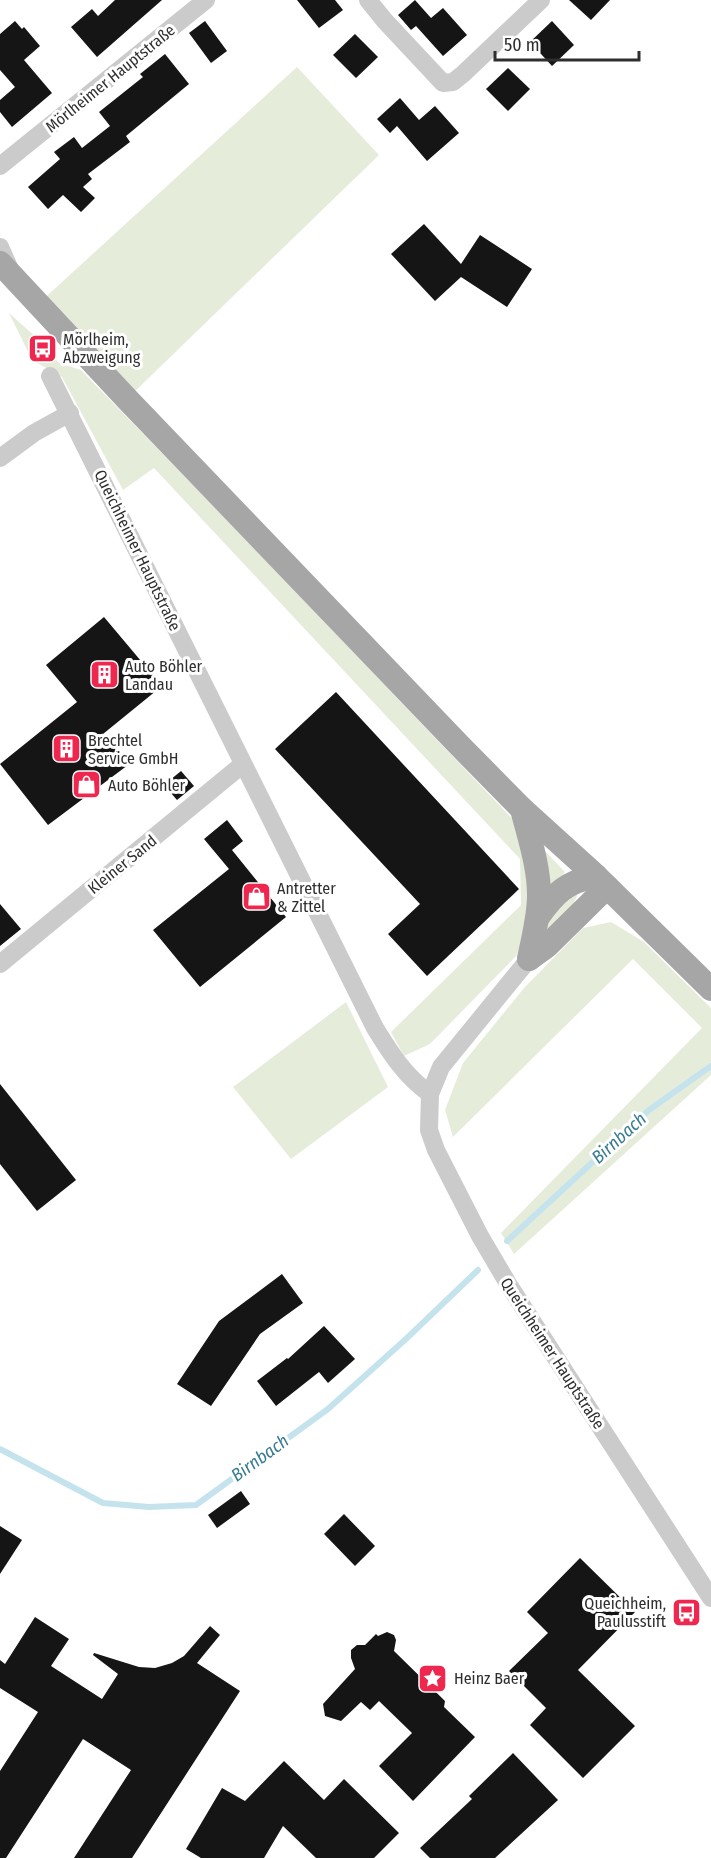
<svg xmlns="http://www.w3.org/2000/svg" width="711" height="1858" viewBox="0 0 711 1858" font-family="'Fira Sans Condensed',sans-serif">
  <style>
    .green { fill: #e6ecda }
    .lines { fill: none; stroke-linecap: round; stroke-linejoin: round }
    .stream { stroke: #c5e3ed; stroke-width: 6 }
    .building { fill: #151515 }
    .minor { stroke: #cbcbcb; stroke-width: 18 }
    .major { stroke: #a6a6a6; stroke-width: 24 }
    .labels { text-anchor: middle; stroke-width: 6; stroke-linejoin: round; paint-order: stroke }
    .street-label { font-size: 16px; fill: #2e2e2e; stroke: #fff }
    .poi-label { font-size: 16px; fill: #2e2e2e; stroke: #fff; text-anchor: start }
    .water-label { font-size: 18px; font-style: italic; fill: #377b94; stroke: #fff }
  </style>
  <rect width="100%" height="100%" fill="#fff"/>
  <g class="green">
    <polygon points="297,67 379,155 127,399 38,304"/>
    <polygon points="9,313 37,338 30,344 40,356 47,350 59,363 81,370 229,522 527,834 531,929 516,956 430,1044 404,1056 391,1032 521,905 520,859 154,468 123,490 62,377 32,360"/>
    <polygon points="540,846 565,872 549,890"/>
    <polygon points="576,892 577,896 571,909 546,934 542,932 555,910"/>
    <polygon points="611,922 644,942 711,1008 711,1075 514,1254 501,1233 702,1028 633,959 453,1137 445,1110 463,1063 524,988 583,928"/>
    <polygon points="346,1002 388,1087 291,1159 233,1087"/>
  </g>
  <g class="lines">
    <g class="stream">
      <polyline points="507,1241 649,1110 711,1066"/>
      <polyline points="0,1449 103,1503 149,1507 196,1505 328,1409 407,1338 478,1270"/>
    </g>
  </g>
  <g class="building">
    <polygon points="115,0 162,0 97,57 71,27 92,9 98,16"/>
    <polygon points="297,0 335,0 343,10 319,28"/>
    <polygon points="415,0 431,18 443,8 467,35 443,56 416,26 411,30 398,15"/>
    <polygon points="569,0 610,0 591,20"/>
    <polygon points="15,21 22,29 24,27 40,46 24,60 52,93 12,127 0,112 0,100 15,87 0,70 0,34"/>
    <polygon points="205,21 227,51 211,63 189,33"/>
    <polygon points="552,21 574,45 552,66 530,42"/>
    <polygon points="355,34 378,57 356,78 333,55"/>
    <polygon points="165,54 189,84 126,136 130,142 88,174 92,179 83,187 95,198 81,212 63,195 48,209 28,187 60,159 54,152 74,137 82,148 110,126 99,112 143,77 140,74"/>
    <polygon points="508,68 530,89 508,111 486,89"/>
    <polygon points="400,98 419,120 435,106 459,133 427,161 397,126 390,133 377,119"/>
    <polygon points="424,224 461,264 480,235 532,269 507,307 461,277 435,301 391,254"/>
    <polygon points="104,617 162,686 103,734 128,765 48,825 0,764 77,702 46,665"/>
    <polygon points="336,692 519,889 427,976 388,934 420,904 275,749"/>
    <polygon points="181,771 194,786 177,800 164,785"/>
    <polygon points="227,820 243,841 232,850 286,917 200,987 153,930 229,869 204,839"/>
    <polygon points="0,904 21,929 0,946"/>
    <polygon points="0,1084 76,1180 37,1211 0,1164"/>
    <polygon points="282,1274 303,1303 260,1334 211,1406 177,1384 219,1321"/>
    <polygon points="324,1326 355,1359 328,1383 319,1372 276,1406 257,1381 287,1358 288,1359"/>
    <polygon points="241,1491 250,1504 217,1528 208,1515"/>
    <polygon points="344,1514 375,1546 355,1566 324,1534"/>
    <polygon points="0,1526 22,1540 0,1574"/>
    <polygon points="580,1558 635,1612 578,1670 635,1726 583,1778 530,1725 546,1708 509,1671 548,1633 527,1612"/>
    <polygon points="35,1617 69,1639 51,1666 102,1699 118,1674 93,1655 94,1653 139,1667 155,1668 172,1663 184,1656 210,1626 220,1635 197,1663 240,1691 132,1858 74,1858 131,1770 83,1739 6,1858 0,1858 0,1771 38,1712 0,1688 0,1660 5,1664"/>
    <polygon points="387,1632 394,1635 396,1640 394,1651 445,1701 444,1707 475,1737 413,1801 379,1766 412,1733 379,1701 370,1710 361,1702 341,1721 325,1716 323,1704 355,1669 351,1658 351,1650 357,1645 365,1645 376,1634 378,1636"/>
    <polygon points="513,1753 558,1800 495,1858 430,1858 420,1848 472,1799 469,1796"/>
    <polygon points="284,1761 324,1800 344,1779 399,1833 374,1858 316,1858 283,1826 264,1858 201,1858 186,1849 222,1788 245,1801"/>
  </g>
  <g class="lines">
    <g class="minor">
      <polyline points="368,0 385,21 443,83 453,82 463,74 541,0"/>
      <polyline points="0,166 206,0"/>
      <polyline points="0,247 12,274"/>
      <path d="M50 376 375 1028C391 1054 405 1076 430 1094"/>
      <polyline points="0,458 34,433 70,413"/>
      <polyline points="529,959 441,1067 430,1094 429,1130 436,1150 480,1236 510,1287 711,1598"/>
      <polyline points="0,964 243,764"/>
    </g>
    <g class="major">
      <polyline points="0,263 127,399 460,746 522,809 596,876 711,989"/>
      <path d="M522 809C529 837 539 866 539 895 539 917 533 938 529 959"/>
      <path d="M538 917C555 893 566 882 596 876"/>
      <polyline points="529,959 547,946 607,887"/>
    </g>
  </g>
  <defs>
    <symbol id="bus-square" viewBox="-11 -11 22 22"><rect x="-9" y="-9" width="18" height="18" rx="4" fill="#ef264d" stroke="#fff"/><path d="M-5-6H5V4H4V6H2V4H-2V6H-4V4H-5ZM-3.5-4V0h7V-4ZM-3.5 1.2v1.5H-2V1.2ZM2 1.2v1.5H3.5V1.2Z" fill="#fff"/></symbol>
    <symbol id="building-square" viewBox="-11 -11 22 22"><rect x="-9" y="-9" width="18" height="18" rx="4" fill="#ef264d" stroke="#fff"/><path d="M-4-6H4V6H1V3H-1V6H-4ZM-2.5-4.3h1.7v1.8h-1.7ZM.8-4.3h1.7v1.8H.8ZM-2.5-1h1.7V.8h-1.7ZM.8-1h1.7V.8H.8Z" fill="#fff"/></symbol>
    <symbol id="shop-square" viewBox="-11 -11 22 22"><rect x="-9" y="-9" width="18" height="18" rx="4" fill="#ef264d" stroke="#fff"/><path d="M-5-2.5h2.3a2.7 3.5 0 0 1 5.4 0H5L5.5 6h-11ZM-1.5-2.5h3a1.5 2.3 0 0 0-3 0Z" fill="#fff"/></symbol>
    <symbol id="sight-square" viewBox="-11 -11 22 22"><rect x="-9" y="-9" width="18" height="18" rx="4" fill="#ef264d" stroke="#fff"/><path d="M0-6L1.8-2.2L6-1.7L2.9 1.2L3.7 5.4L0 3.3L-3.7 5.4L-2.9 1.2L-6-1.7L-1.8-2.2Z" fill="#fff"/></symbol>
  </defs>
  <g fill-rule="evenodd">
    <use href="#bus-square" x="26" y="332" width="33" height="33"/>
    <use href="#building-square" x="88" y="658" width="33" height="33"/>
    <use href="#building-square" x="50" y="732" width="33" height="33"/>
    <use href="#shop-square" x="70" y="768" width="33" height="33"/>
    <use href="#shop-square" x="240" y="880" width="33" height="33"/>
    <use href="#bus-square" x="670" y="1596" width="33" height="33"/>
    <use href="#sight-square" x="416" y="1662" width="33" height="33"/>
  </g>
  <g class="labels">
    <g class="street-label">
      <text transform="translate(110 78) rotate(-39)" y="6">Mörlheimer Hauptstraße</text>
      <text transform="translate(138 550) rotate(64)" y="6">Queichheimer Hauptstraße</text>
      <text transform="translate(122 864) rotate(-39)" y="6">Kleiner Sand</text>
      <text transform="translate(553 1353) rotate(57)" y="6">Queichheimer Hauptstraße</text>
    </g>
    <g class="poi-label">
      <text x="63" y="345">Mörlheim,<tspan x="63" dy="18">Abzweigung</tspan></text>
      <text x="125" y="672">Auto Böhler<tspan x="125" dy="18">Landau</tspan></text>
      <text x="88" y="746">Brechtel<tspan x="88" dy="18">Service GmbH</tspan></text>
      <text x="108" y="791">Auto Böhler</text>
      <text x="277" y="894">Antretter<tspan x="277" dy="18">&amp; Zittel</tspan></text>
      <text x="666" y="1609" text-anchor="end">Queichheim,<tspan x="666" dy="18">Paulusstift</tspan></text>
      <text x="454" y="1684">Heinz Baer</text>
    </g>
    <g class="water-label">
      <text transform="translate(619 1138) rotate(-42)" y="6">Birnbach</text>
      <text transform="translate(260 1458) rotate(-36)" y="6">Birnbach</text>
    </g>
  </g>
  <path d="M495 51v9h144v-9" fill="none" stroke="#2e2e2e" stroke-width="3"/>
  <text x="504" y="51" font-size="18" fill="#2e2e2e" stroke="#ffffff" stroke-width="4.5" paint-order="stroke">50 m</text>
</svg>
